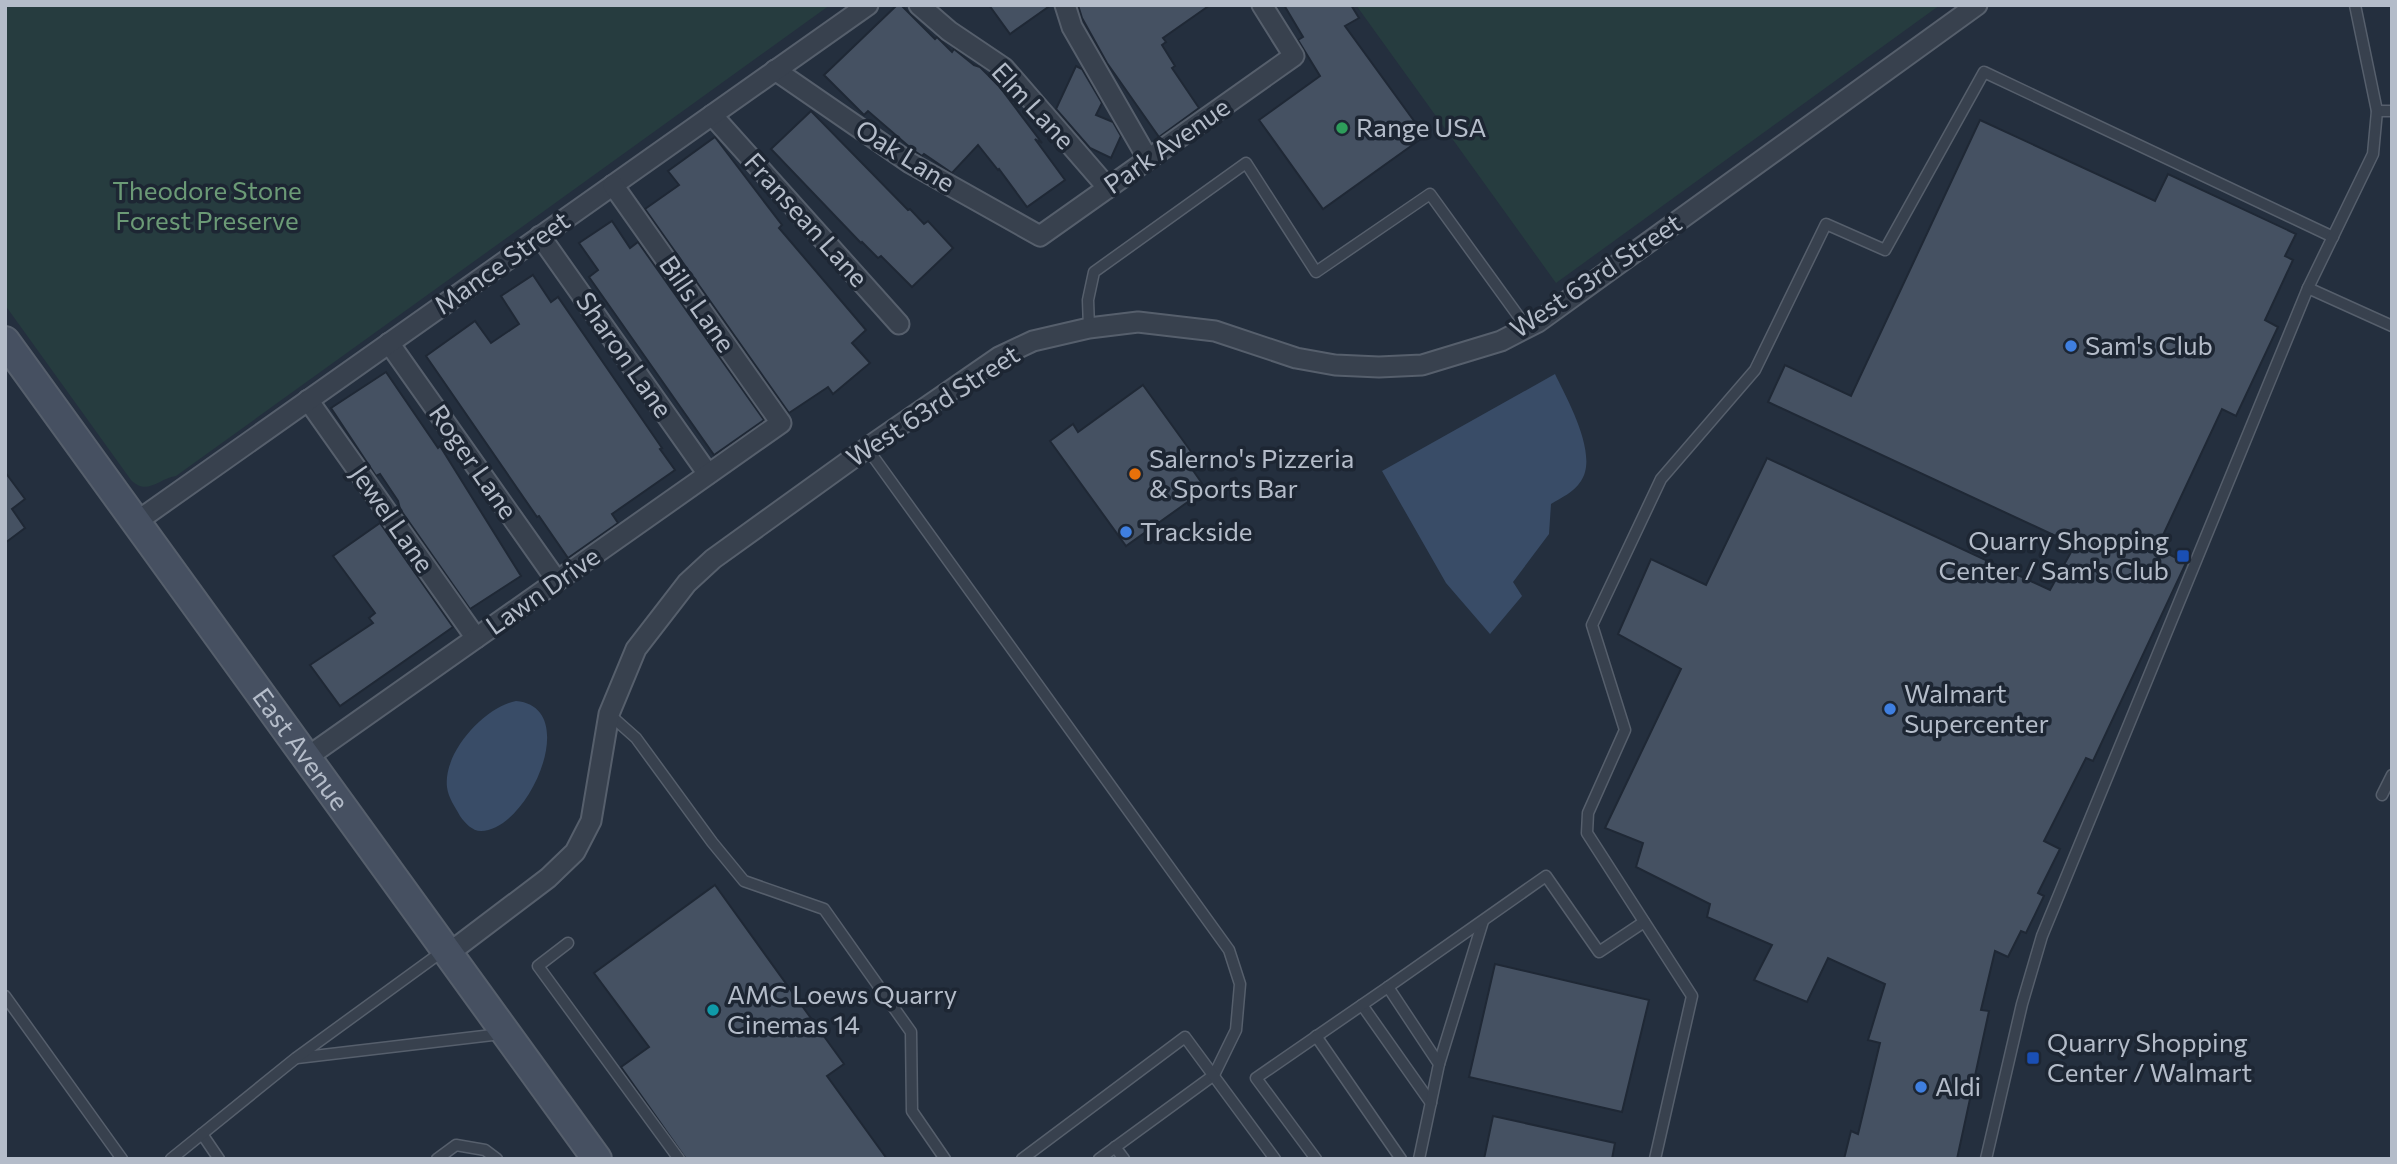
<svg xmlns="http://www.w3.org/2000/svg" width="2397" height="1164" viewBox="0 0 2397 1164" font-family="Commissioner,sans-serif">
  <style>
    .green { fill: #263c3f }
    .water { fill: #394c67 }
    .building { fill: #455162; stroke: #1f2835; stroke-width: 2 }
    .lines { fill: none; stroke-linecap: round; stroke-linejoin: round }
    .lane-casing { stroke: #565f6c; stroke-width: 13 }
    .street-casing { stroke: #565f6c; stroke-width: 23 }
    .secondary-casing { stroke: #565f6c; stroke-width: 32 }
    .lane { stroke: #38414e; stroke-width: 10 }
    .street { stroke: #38414e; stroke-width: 19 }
    .secondary { stroke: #465061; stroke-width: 28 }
    .leisure-dot { fill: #2e9e5b; stroke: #1d2633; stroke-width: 2.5 }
    .shop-dot { fill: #3f7fe0; stroke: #1d2633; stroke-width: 2.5 }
    .food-dot { fill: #e8710a; stroke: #1d2633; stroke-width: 2.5 }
    .transit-dot { fill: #1a4fb4; stroke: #1d2633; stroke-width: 2.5 }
    .culture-dot { fill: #0f9aa8; stroke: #1d2633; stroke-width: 2.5 }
    .labels { text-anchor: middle; stroke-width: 7; stroke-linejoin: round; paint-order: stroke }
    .street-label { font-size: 26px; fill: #b4bcc9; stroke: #1d2633 }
    .poi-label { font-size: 26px; fill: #b4bcc9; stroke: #1d2633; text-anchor: start }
    .park-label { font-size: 26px; fill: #6b9a76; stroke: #1d2633 }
  </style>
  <rect width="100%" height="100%" fill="#242f3e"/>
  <g class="green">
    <path d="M5 5H830L176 476C158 479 147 496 131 480L5 305Z"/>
    <polygon points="1356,5 1940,5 1556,283"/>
  </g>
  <g class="water">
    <path d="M1555 374C1567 399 1599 455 1581 481 1573 493 1562 497 1551 504L1549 534 1513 582 1522 596 1490 634 1446 583 1382 471Z"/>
    <path d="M516 701C583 707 528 831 481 831 472 831 465 823 460 816 455 807 448 797 447 787 443 752 485 707 516 701Z"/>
  </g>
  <g class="building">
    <polygon points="897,5 901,5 935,39 937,37 952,52 954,49 974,65 980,67 999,86 1042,143 1035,139 1065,180 1027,207 999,169 998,170 978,145 952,173 924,154 922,156 913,150 868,111 864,115 824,75"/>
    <polygon points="989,5 1051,5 1010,34"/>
    <polygon points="1078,5 1210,5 1163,38 1166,42 1162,45 1175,66 1172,68 1199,108 1159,137 1107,63 1082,18"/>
    <polygon points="1284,5 1351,5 1359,18 1345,26 1425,136 1323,209 1259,120 1320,76 1298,40 1303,37"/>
    <polygon points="1076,66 1082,69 1102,103 1096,115 1113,122 1121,136 1111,158 1090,148 1056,109"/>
    <polygon points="811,111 908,210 910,209 924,224 928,221 953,248 912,287 881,256 878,258 862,242 861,243 771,149"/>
    <polygon points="1980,120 2155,201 2168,174 2296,234 2285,256 2293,260 2265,320 2278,327 2236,416 2222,409 2157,548 2186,563 2093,761 2086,758 2044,841 2060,849 2038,893 2044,896 2026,933 2021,931 2008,957 1995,951 1981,1010 1989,1011 1957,1159 1844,1159 1851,1131 1858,1134 1880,1043 1868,1040 1885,984 1828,958 1807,1002 1754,980 1772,945 1707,917 1710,904 1636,867 1643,843 1605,828 1681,669 1618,634 1651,559 1706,585 1767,458 2050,590 2075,545 1768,402 1785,365 1851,396"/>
    <polygon points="715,137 782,225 779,228 866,330 852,343 870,363 833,394 828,387 789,413 645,209 679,185 668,171"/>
    <polygon points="612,221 630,248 638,242 764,420 714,455 589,277 598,270 579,243"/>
    <polygon points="533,275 551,302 558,297 662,448 660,449 675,470 612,514 618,523 568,558 539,516 537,517 426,356 475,321 491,343 519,324 501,296"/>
    <polygon points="386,372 438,448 440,446 521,576 470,609 400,509 398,501 380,474 376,476 331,408"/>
    <polygon points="1143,385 1192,453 1185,459 1206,489 1126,546 1050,441 1073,424 1078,432"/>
    <polygon points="5,472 25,499 12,509 25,528 5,543"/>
    <polygon points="380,523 453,627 340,706 310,665 373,623 369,618 375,613 333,556"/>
    <polygon points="715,885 844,1064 827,1076 887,1159 686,1159 621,1067 649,1047 594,973"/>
    <polygon points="1495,964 1649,1000 1622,1112 1469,1077"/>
    <polygon points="1493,1116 1615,1143 1612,1159 1484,1159"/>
  </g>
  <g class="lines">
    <defs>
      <g id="lane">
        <polyline points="2377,111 2392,111"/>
        <polyline points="2308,288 2392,326"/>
        <polyline points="1089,328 1088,300 1094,272 1246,163 1316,272 1430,194 1527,328"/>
        <polyline points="867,448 1229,950 1240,984 1236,1030 1214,1075 1099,1159"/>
        <polyline points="609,714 636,738 712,842 744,881 824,909 911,1032 912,1111 945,1159"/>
        <polyline points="2382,795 2392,775"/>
        <polyline points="568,943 538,966 679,1159"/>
        <polyline points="5,996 122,1159"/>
        <polyline points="1362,1005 1431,1103"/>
        <polyline points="1316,1036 1401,1159"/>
        <polyline points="297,1058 501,1034"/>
        <polyline points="1439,1064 1483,921"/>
        <polyline points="202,1134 219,1159"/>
        <polyline points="1115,1147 1124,1159"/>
        <polyline points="171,1159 296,1058 443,951"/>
        <polyline points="437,1159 456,1145 485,1150 497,1159"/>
        <polyline points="1022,1159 1185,1037 1275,1159"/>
        <polyline points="1316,1159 1256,1078 1388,987"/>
        <polyline points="1419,1159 1439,1064 1388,987 1546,876 1599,952 1644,922"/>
        <polyline points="1655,1159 1692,996 1587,833 1588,813 1625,730 1592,625 1661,479 1755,370 1826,224 1885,250 1984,72 2333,237"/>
        <polyline points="1986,1159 2022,1004 2042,936 2308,288 2373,154 2377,111 2355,5"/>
      </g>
      <g id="street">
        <polyline points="919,5 949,31 1004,68 1108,188"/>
        <polyline points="1065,5 1072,27 1148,159"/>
        <polyline points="775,70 910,163 1040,236 1294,56 1262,5"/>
        <polyline points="712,115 899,324"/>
        <polyline points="540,236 708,474"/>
        <polyline points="389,343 557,581"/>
        <polyline points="308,400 476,638"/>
        <polyline points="136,522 868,5"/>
        <polyline points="306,758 781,423 613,185"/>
        <polyline points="449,953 548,878 575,852 591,821 609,714 636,649 687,583 713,559 867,448 999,357 1033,341 1089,328 1138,322 1215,331 1296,358 1335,365 1379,367 1422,365 1501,341 1538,322 1977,5"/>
      </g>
      <g id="secondary">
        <path id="s1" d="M5 341 597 1159"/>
      </g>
    </defs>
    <use href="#lane" class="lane-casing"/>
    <use href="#street" class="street-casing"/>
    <use href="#secondary" class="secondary-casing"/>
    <use href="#lane" class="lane"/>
    <use href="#street" class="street"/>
    <use href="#secondary" class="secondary"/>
  </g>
  <circle class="leisure-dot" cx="1342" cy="128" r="7"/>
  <g class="shop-dot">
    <circle cx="2071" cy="346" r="7"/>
    <circle cx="1126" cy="532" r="7"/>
    <circle cx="1890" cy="709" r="7"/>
    <circle cx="1921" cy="1087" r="7"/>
  </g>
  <circle class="food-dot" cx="1135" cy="474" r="7"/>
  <g class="transit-dot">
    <rect x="2176" y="549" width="14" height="14" rx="3.5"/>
    <rect x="2026" y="1051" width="14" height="14" rx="3.5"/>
  </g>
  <circle class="culture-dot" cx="713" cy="1010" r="7"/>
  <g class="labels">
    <g class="street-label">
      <text transform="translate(1033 106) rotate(47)" y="9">Elm Lane</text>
      <text transform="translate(1167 146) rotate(-35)" y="9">Park Avenue</text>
      <text transform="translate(905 156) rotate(32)" y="9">Oak Lane</text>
      <text transform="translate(806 220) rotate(48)" y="9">Fransean Lane</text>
      <text transform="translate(502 263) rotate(-35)" y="9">Mance Street</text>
      <text transform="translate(1596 276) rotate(-34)" y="9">West 63rd Street</text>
      <text transform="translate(697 304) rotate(55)" y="9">Bills Lane</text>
      <text transform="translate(624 355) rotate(55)" y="9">Sharon Lane</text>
      <text transform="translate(933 406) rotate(-33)" y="9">West 63rd Street</text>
      <text transform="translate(473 462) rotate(55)" y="9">Roger Lane</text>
      <text transform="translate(392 519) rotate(55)" y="9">Jewel Lane</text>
      <text transform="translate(543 591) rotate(-35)" y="9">Lawn Drive</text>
      <text dy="9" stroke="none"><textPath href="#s1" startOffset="504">East Avenue</textPath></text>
    </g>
    <g class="poi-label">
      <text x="1356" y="137">Range USA</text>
      <text x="2085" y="355">Sam's Club</text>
      <text x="1149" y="468">Salerno's Pizzeria<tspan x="1149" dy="30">&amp; Sports Bar</tspan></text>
      <text x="1140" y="541">Trackside</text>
      <text x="2169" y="550" text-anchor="end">Quarry Shopping<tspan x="2169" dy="30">Center / Sam's Club</tspan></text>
      <text x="1904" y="703">Walmart<tspan x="1904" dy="30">Supercenter</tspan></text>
      <text x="727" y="1004">AMC Loews Quarry<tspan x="727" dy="30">Cinemas 14</tspan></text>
      <text x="2047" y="1052">Quarry Shopping<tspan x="2047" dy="30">Center / Walmart</tspan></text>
      <text x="1935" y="1096">Aldi</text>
    </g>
    <g class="park-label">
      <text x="207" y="200">Theodore Stone<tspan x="207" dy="30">Forest Preserve</tspan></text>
    </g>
  </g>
  <rect width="2397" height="1164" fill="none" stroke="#b4bcc9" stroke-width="14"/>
</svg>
